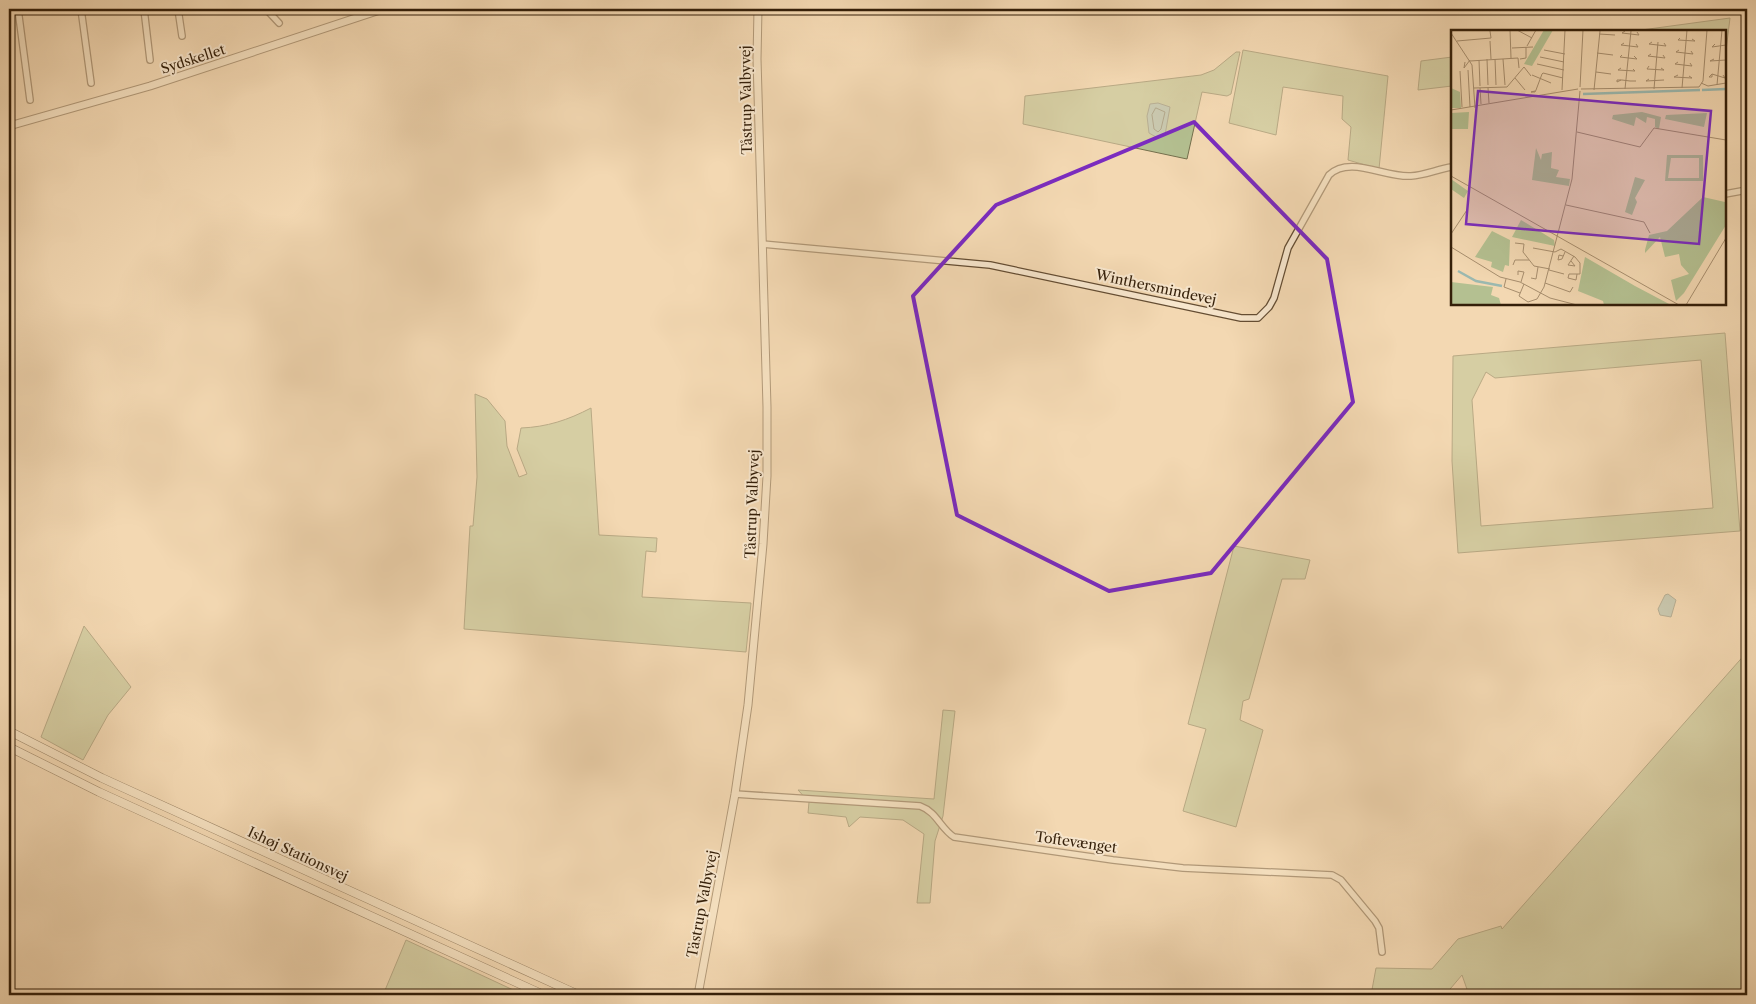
<svg xmlns="http://www.w3.org/2000/svg" width="1756" height="1004" viewBox="0 0 1756 1004" font-family="'Libre Caslon Text',serif">
  <style>
    .green { fill: #b4c091; stroke: #74704d; fill-rule: evenodd }
    .water { fill: #9bb9b0; stroke: #727b6d }
    .lines { fill: none; stroke-linecap: round; stroke-linejoin: round }
    .shore { stroke: #686c5c; stroke-width: 1 }
    .minor-casing { stroke: #644d33; stroke-width: 8 }
    .tertiary-casing { stroke: #644d33; stroke-width: 9 }
    .secondary-casing { stroke: #341f09; stroke-width: 9 }
    .minor { stroke: #f7e6cd; stroke-width: 5.5 }
    .tertiary { stroke: #f7e6cd; stroke-width: 7 }
    .secondary { stroke: #f7e6cd; stroke-width: 8 }
    .marked { fill: none; stroke: #7b2cbf; stroke-width: 4; stroke-linejoin: round }
    .labels { text-anchor: middle; stroke-width: 4; stroke-linejoin: round; paint-order: stroke }
    .street-label { font-size: 14px; fill: #341f09; stroke: #f7e6cd }
    .inset-river { fill: none; stroke: #9bb9b0; stroke-width: 2.5 }
    .inset-road { fill: none; stroke: #a78e6e; stroke-width: 1 }
    .view { fill: #7b2cbf; fill-opacity: 0.15; stroke: #7b2cbf; stroke-width: 2.5 }
    .inset-edge { fill: none; stroke: #341f09; stroke-width: 2.5 }
  </style>
  <rect width="100%" height="100%" fill="#f3d8b2"/>
  <filter id="stains"><feTurbulence type="fractalNoise" baseFrequency=".004" numOctaves="4"/><feColorMatrix values="0 0 0 0 .2 0 0 0 0 .09 0 0 0 0 .02 0 0 0 .5 -.17"/></filter>
  <radialGradient id="worn" r=".72"><stop offset=".6" stop-color="#630" stop-opacity="0"/><stop offset="1" stop-color="#630" stop-opacity=".3"/></radialGradient>
  <g class="green">
    <polygon points="1730,18 1725,59 1725,31 1634,31"/>
    <polygon points="1243,50 1388,76 1379,169 1348,160 1351,127 1342,119 1343,96 1283,87 1276,135 1229,123"/>
    <polygon points="1236,52 1240,52 1231,94 1227,96 1202,92 1187,159 1023,124 1025,96 1201,75 1214,70"/>
    <polygon points="1452,57 1452,86 1418,90 1421,61"/>
    <path d="M1725 333 1740 531 1458 553 1452 461 1453 356ZM1701 360 1713 508 1481 526 1472 400 1486 372 1495 378Z"/>
    <path d="M475 394 487 399 505 421 507 446 519 477 527 474 517 449 521 428C547 427 568 420 591 408L599 535 657 538 656 552 646 551 642 597 751 603 746 652 464 629 470 526H473L477 477Z"/>
    <polygon points="1234,546 1310,560 1305,579 1282,579 1249,699 1243,701 1240,720 1263,730 1236,827 1183,811 1206,729 1188,724"/>
    <polygon points="84,626 131,687 108,715 83,760 41,737"/>
    <polygon points="1747,652 1747,995 1469,995 1462,975 1445,995 1371,995 1376,968 1432,969 1458,939 1501,926 1502,929"/>
    <polygon points="943,710 955,711 943,816 935,841 930,903 917,903 924,834 903,820 860,817 849,827 846,817 808,813 809,802 798,790 934,799"/>
    <polygon points="406,940 524,995 383,995"/>
  </g>
  <g class="water">
    <polygon points="1158,103 1170,107 1165,135 1156,137 1149,133 1147,116 1150,104"/>
    <polygon points="1668,594 1676,600 1671,617 1660,615 1658,609 1665,595"/>
  </g>
  <g class="lines">
    <polygon class="shore" points="1156,108 1165,112 1161,129 1158,132 1154,129 1152,115"/>
    <defs>
      <g id="minor">
        <polyline points="18,9 30,100"/>
        <polyline points="81,9 91,83"/>
        <polyline points="144,9 150,60"/>
        <polyline points="178,9 182,36"/>
        <polyline points="266,9 279,23"/>
        <polyline points="1725,194 1747,190"/>
        <path d="M762 244 990 265 1241 318H1258L1269 307 1274 298 1288 248 1329 175C1350 155 1385 178 1411 176 1425 175 1438 169 1452 167"/>
        <path d="M735 794 920 806C937 812 940 828 954 837L1113 860 1183 868 1332 875 1341 880 1375 921 1379 928 1382 952"/>
      </g>
      <g id="tertiary">
        <polyline points="9,126 150,86 383,9"/>
        <polyline points="698,995 735,794 748,705 763,544 767,476 767,407 757,59 758,9"/>
      </g>
      <g id="secondary">
        <polyline points="9,731 102,778 579,995"/>
        <polyline points="9,747 99,792 544,995"/>
      </g>
    </defs>
    <use href="#minor" class="minor-casing"/>
    <use href="#tertiary" class="tertiary-casing"/>
    <use href="#secondary" class="secondary-casing"/>
    <use href="#minor" class="minor"/>
    <use href="#tertiary" class="tertiary"/>
    <use href="#secondary" class="secondary"/>
  </g>
  <path d="M0 0H1756V1004H0ZM1194 122 1327 259 1353 402 1211 573 1109 591 957 515 913 296 996 205Z" fill="#f3d8b2" fill-opacity=".55" fill-rule="evenodd"/>
  <path class="marked" d="M1194 122 1327 259 1353 402 1211 573 1109 591 957 515 913 296 996 205Z"/>
  <g class="labels">
    <g class="street-label">
      <text transform="translate(193 59) rotate(-18)" y="5">Sydskellet</text>
      <text transform="translate(746 100) rotate(-91)" y="5">Tåstrup Valbyvej</text>
      <text transform="translate(1156 287) rotate(12)" y="5">Winthersmindevej</text>
      <text transform="translate(752 504) rotate(-88)" y="5">Tåstrup Valbyvej</text>
      <text transform="translate(1076 842) rotate(8)" y="5">Toftevænget</text>
      <text transform="translate(298 854) rotate(25)" y="5">Ishøj Stationsvej</text>
      <text transform="translate(702 904) rotate(-79)" y="5">Tåstrup Valbyvej</text>
    </g>
  </g>
  <g transform="translate(1451 30)">
    <rect width="275" height="275" fill="#f3d8b2"/>
    <path d="M93 0H102L81 36 73 34ZM0 58 9 62 10 78H0ZM18 82 17 99H0V83ZM191 82 210 87 208 99 204 97V89L196 87 195 93 185 87 183 96 161 89 162 85ZM256 83 253 97 214 89 215 85ZM85 118 90 130 91 124 101 122 100 138 108 140 105 147 119 149 118 156 81 150ZM216 125H252V151H214ZM220 128H248V148H217ZM184 147 194 150 184 168 186 172 181 185 174 182ZM0 149 17 161 13 168 0 159ZM252 167 274 172 275 195 233 263 225 271 220 250 238 244 230 235 228 224 214 227 209 207 194 223V220L198 205 216 201ZM70 190 103 210 104 216 61 207ZM41 201 59 210 58 236 54 235 52 242 40 237 41 232 24 227ZM134 227 184 256 220 275H153L152 271 127 261ZM0 252 42 257 40 265 48 268 50 275H0Z" fill="#b4c091" fill-rule="evenodd"/>
    <path class="inset-river" d="M251 60 275 59M132 64 249 60M7 241 25 251 51 256"/>
    <path class="inset-road" d="M59 0 60 28M66 0 81 8M174 1 171 3 188 5 186 2M0 3 21 35 24 78M148 4 164 5M229 8 227 10 244 11 241 9M6 11 40 8 39 1M39 11 40 29M201 12 198 14 215 16 213 13M173 13 170 15 187 17 185 14M264 14 261 17 275 15M76 16 85 0M61 18 82 17M93 20 114 24M228 20 225 22 242 24 240 21M146 23 162 25M200 24 197 26 214 28 212 25M171 25 169 27 186 29 183 26M89 27 113 32M36 29 37 55M44 29 45 55M52 29 54 55M69 29 75 28V17M263 29 259 31 275 30M28 30 29 56M19 31 67 28 68 38M14 32 13 38 19 30M227 32 224 34 241 36 239 33M86 34 113 40M198 36 196 39 213 40 210 38M170 38 167 40 184 41 182 39M17 40 19 77M9 41 11 77M145 42 160 44M261 44 258 47H261V44L274 48 272 45M81 45 100 53M227 45 223 47 241 48 238 46M64 48 74 60M198 49 195 51 213 50M170 50 166 52V50H171L179 51H185M250 53 257 56 275 53M266 55 271 0M129 57 132 0M23 58 56 57 73 37 80 46M29 58 30 74M37 58 38 73M231 58 236 0M130 59 248 57 252 51 256 0M174 59 180 1M203 59 207 12M111 60 114 0M143 60 149 1M84 61 80 62H84L85 60 91 44 92 43 112 48M0 80 127 59M126 102 189 117 203 98 275 110M0 146 228 275M115 175 193 192 199 203M0 204 16 180M64 213 73 214 72 222 83 236 99 239M0 217 49 247 69 252 99 268 126 275M82 218 104 222 110 219 124 227 129 233V244H118L117 248 125 250 126 244M112 226 108 225 107 230 111 229 114 222M120 231 124 236 117 235 123 226M62 235 64 230H78M98 240 113 244M67 245V241L73 242 70 252M80 248 85 249 87 237M55 249 53 257 69 263M94 253 119 262 122 257M73 254 68 266 77 272 86 269 93 257 121 149 129 61M235 275 275 208"/>
    <path class="view" d="M27 61 260 81 248 214 15 194Z"/>
    <rect width="275" height="275" class="inset-edge"/>
  </g>
  <rect width="1756" height="1004" fill="none" stroke="#f3d8b2" stroke-width="30"/>
  <rect x="10" y="10" width="1736" height="984" fill="none" stroke="#341f09" stroke-width="2.5"/>
  <rect x="15" y="15" width="1726" height="974" fill="none" stroke="#341f09"/>
  <rect width="100%" height="100%" filter="url(#stains)"/>
  <rect width="100%" height="100%" fill="url(#worn)"/>
</svg>
